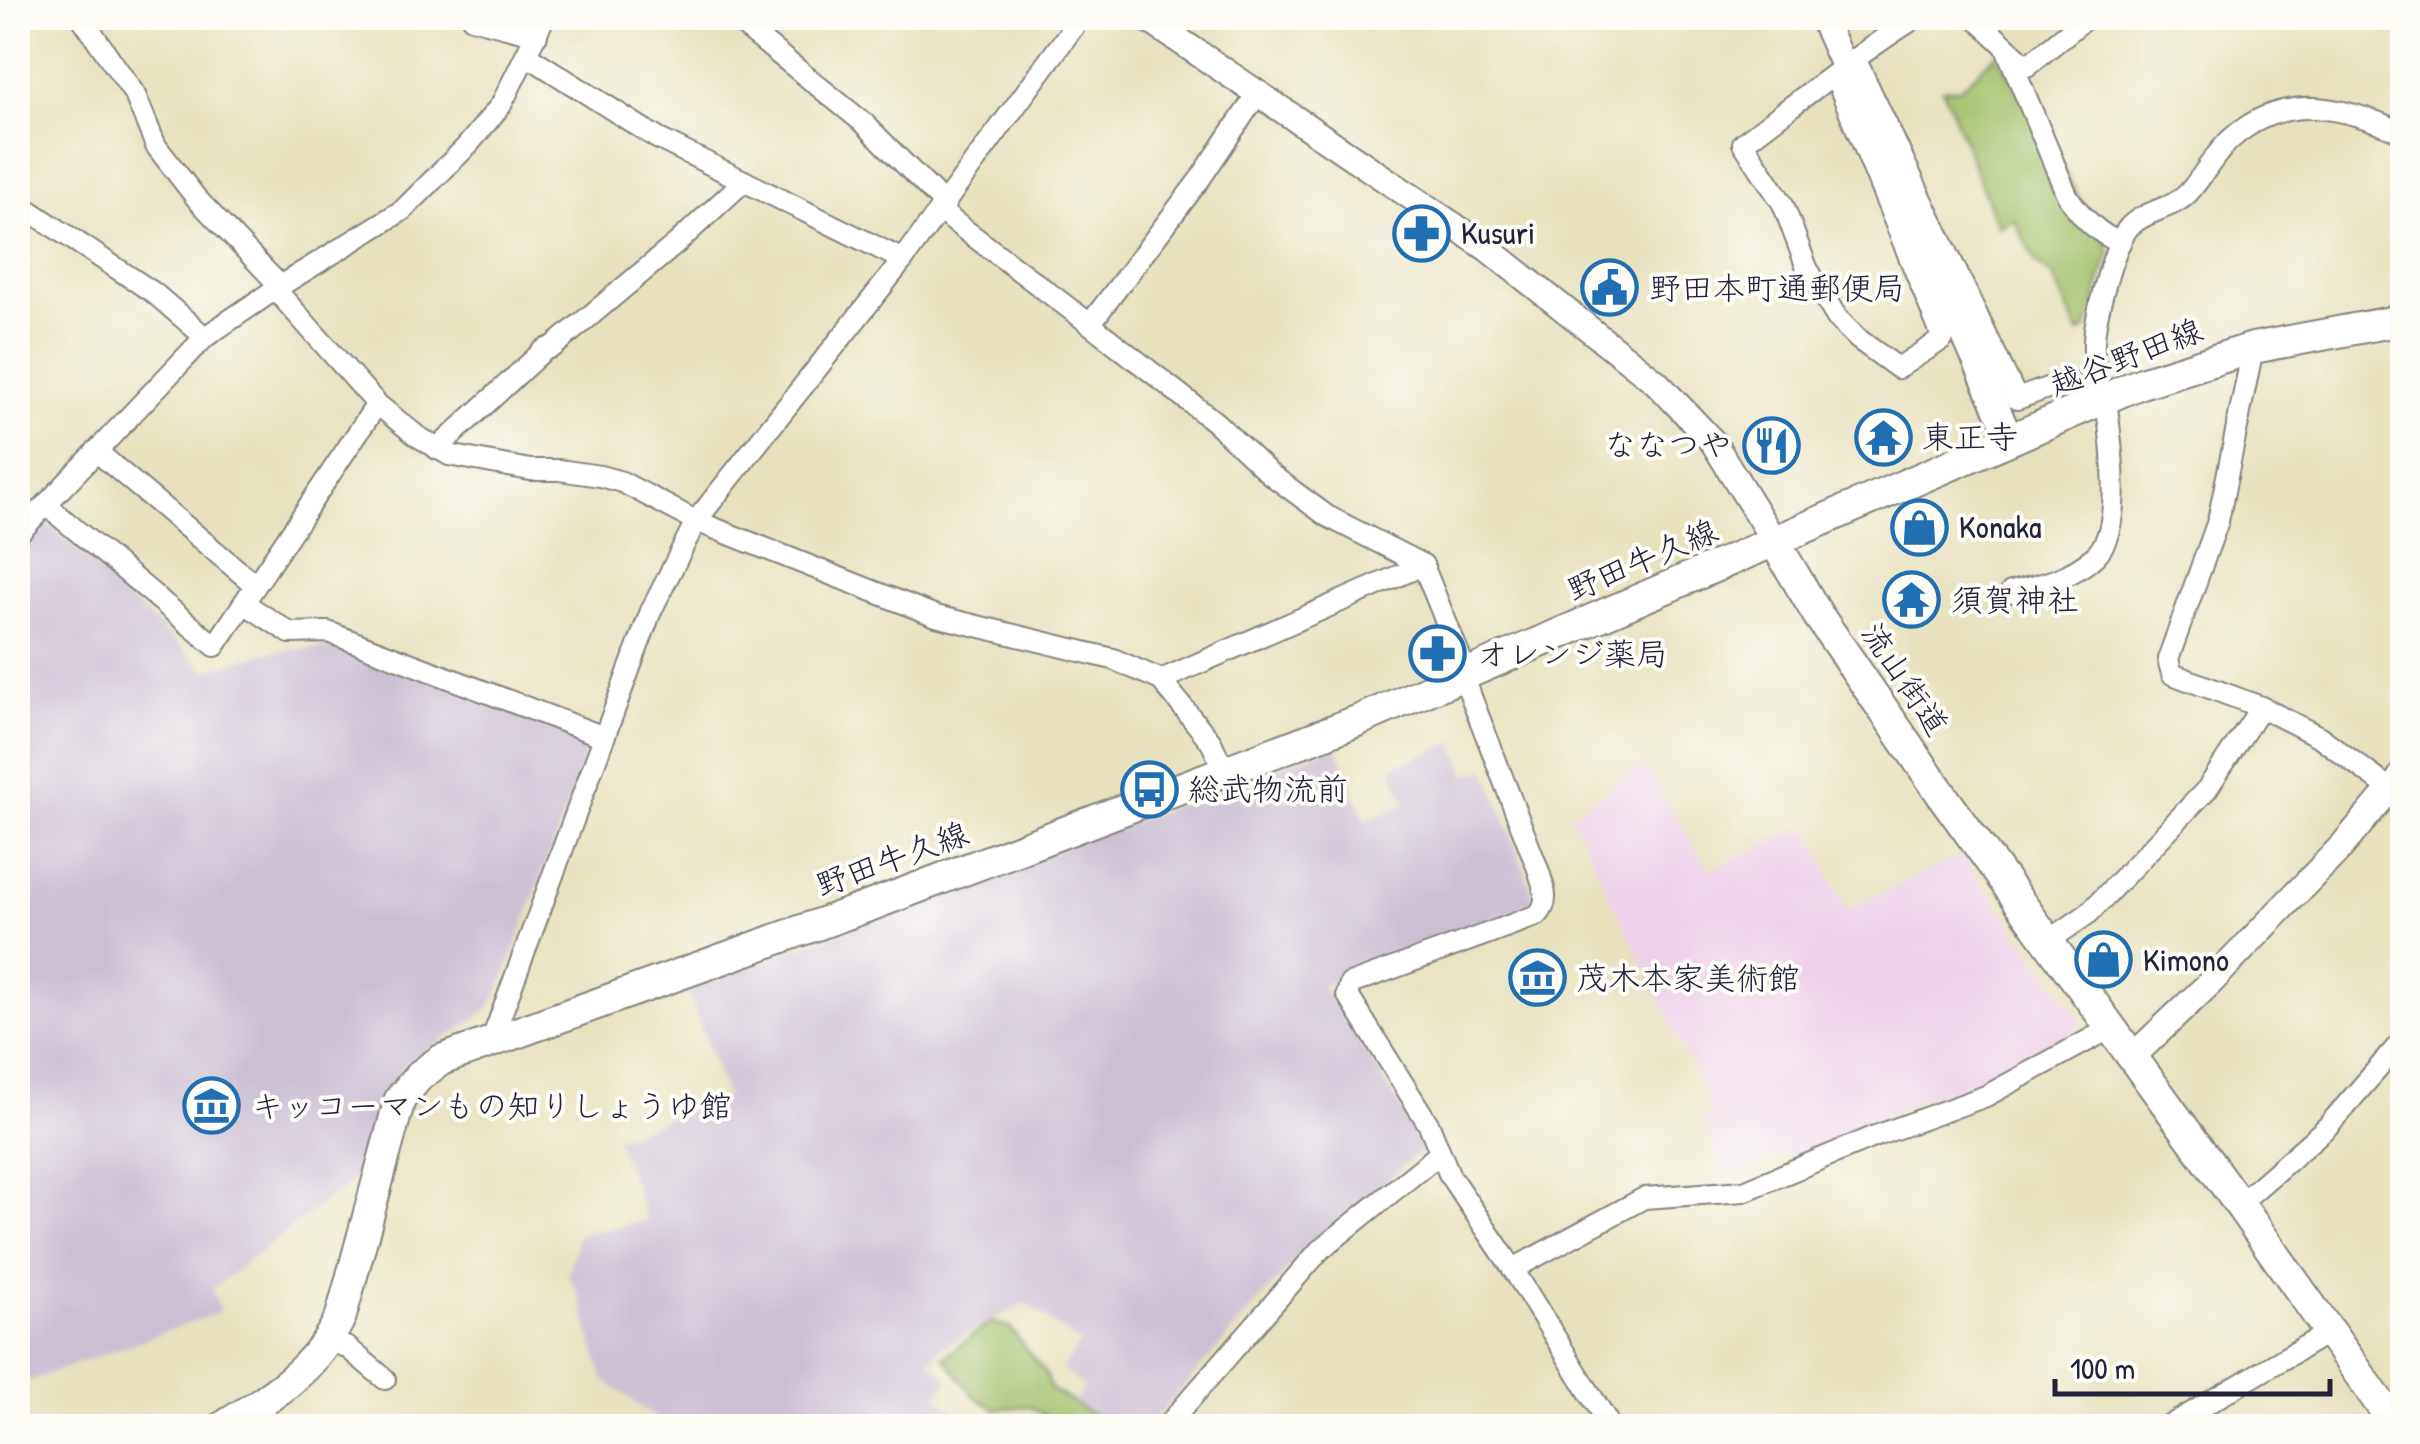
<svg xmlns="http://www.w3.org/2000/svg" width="2420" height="1444" viewBox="0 0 2420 1444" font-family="'Patrick Hand','Klee One',sans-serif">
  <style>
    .built { fill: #edd1e9 }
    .industrial { fill: #ccbfd4 }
    .green { fill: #a1bf67; stroke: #627051; stroke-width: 2.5 }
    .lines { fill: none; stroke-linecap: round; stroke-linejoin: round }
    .minor-casing { stroke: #84827c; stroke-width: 24 }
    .tertiary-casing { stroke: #84827c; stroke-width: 29 }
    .primary-casing { stroke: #84827c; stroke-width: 34 }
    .minor { stroke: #fff; stroke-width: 20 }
    .tertiary { stroke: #fff; stroke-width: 25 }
    .primary { stroke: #fff; stroke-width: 30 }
    .labels { text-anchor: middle; stroke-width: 8; stroke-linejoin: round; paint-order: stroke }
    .poi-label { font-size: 32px; fill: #22223b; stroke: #fdfcf7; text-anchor: start }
    .street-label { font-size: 32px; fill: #22223b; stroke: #fdfcf7 }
  </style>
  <rect width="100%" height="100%" fill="#fdfcf7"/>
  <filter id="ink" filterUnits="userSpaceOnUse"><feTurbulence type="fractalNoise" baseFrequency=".01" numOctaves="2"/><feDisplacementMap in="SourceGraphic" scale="20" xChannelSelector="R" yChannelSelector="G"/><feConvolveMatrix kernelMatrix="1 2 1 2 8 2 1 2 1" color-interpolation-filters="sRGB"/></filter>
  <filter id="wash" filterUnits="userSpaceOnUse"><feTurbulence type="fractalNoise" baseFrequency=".0048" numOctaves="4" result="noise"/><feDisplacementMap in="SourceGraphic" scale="40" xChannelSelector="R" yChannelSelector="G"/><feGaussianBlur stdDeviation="2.25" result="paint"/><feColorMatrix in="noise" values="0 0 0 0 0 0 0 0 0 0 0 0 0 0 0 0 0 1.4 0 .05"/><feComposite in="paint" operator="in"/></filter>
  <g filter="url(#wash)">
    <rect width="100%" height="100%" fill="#e7e1be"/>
    <polygon class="built" points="1644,765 1709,870 1807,826 1846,910 1962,855 2082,1022 2077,1035 1983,1085 1937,1103 1931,1093 1868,1128 1802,1156 1786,1154 1728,1176 1702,1119 1714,1113 1571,815"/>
    <g class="industrial">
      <polygon points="42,518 207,671 268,652 329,647 407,663 590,742 502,985 488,1010 404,1066 384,1101 369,1168 212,1289 220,1312 18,1385 18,543"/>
      <polygon points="1454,743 1466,775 1486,769 1534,895 1530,904 1322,985 1327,998 1333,998 1422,1143 1423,1149 1305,1249 1149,1426 1114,1426 1075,1402 1084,1386 1061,1370 1080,1343 1025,1303 944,1346 930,1361 950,1379 936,1396 972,1426 667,1426 603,1379 578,1291 568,1276 578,1234 647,1221 616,1138 726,1097 687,989 1336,746 1365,820 1406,805 1392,767"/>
    </g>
    <g class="green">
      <polygon points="1997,54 2110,251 2086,330 2079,333 2052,275 2036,263 2014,219 1998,227 1943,89 1960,88"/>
      <polygon points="991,1322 1009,1327 1046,1374 1051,1389 1110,1426 1061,1426 1029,1406 995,1409 974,1396 944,1357"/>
    </g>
  </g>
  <g filter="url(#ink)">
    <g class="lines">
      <defs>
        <g id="minor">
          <polyline points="82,18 135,95 156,146 197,199 280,286"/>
          <polyline points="472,18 537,35"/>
          <polyline points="734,18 865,124 945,205"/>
          <polyline points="1975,18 2027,66 2086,18"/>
          <path d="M2005 46 2067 195C2081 217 2097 233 2120 243"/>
          <polyline points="528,56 657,138 903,260"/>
          <polyline points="1855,58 2017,399 2069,380"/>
          <path d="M1834 74 1943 339 1898 368 1858 339 1837 318 1807 268 1783 204 1743 143C1800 100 1855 56 1915 18"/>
          <polyline points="18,203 154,293 205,337"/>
          <polyline points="940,211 1090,324 1215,422 1270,474 1327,516 1423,565 1467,674"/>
          <polyline points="275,289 377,404 417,436 449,455 530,470 559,470 600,476 622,482 696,521 936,616 1113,659 1161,680 1211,742 1225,772"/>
          <polyline points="1090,324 1200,179 1258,93"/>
          <polyline points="2253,348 2218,521 2168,659 2172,674 2261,707 2320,737 2390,789 2402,770"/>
          <path d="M2097 402C2097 382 2093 361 2094 341 2095 317 2114 242 2130 226 2146 210 2174 209 2189 192 2204 175 2215 153 2232 138 2285 91 2344 107 2402 132"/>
          <polyline points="437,449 544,350 554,346 677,243 744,181"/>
          <polyline points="96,451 254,584"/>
          <polyline points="46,505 215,646 377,404"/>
          <polyline points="18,534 205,337 280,286 403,210 467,146 501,105 544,18"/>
          <path d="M2011 592C2041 585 2072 578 2095 556 2126 527 2110 437 2106 398"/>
          <polyline points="244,603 290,633 328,632 604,737"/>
          <path d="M1463 676 1538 869C1543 886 1551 900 1538 915L1350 984 1347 994 1429 1125 1450 1176 1513 1269 1610 1426"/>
          <polyline points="1161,680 1423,565"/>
          <polyline points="2047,942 2089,913 2207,789 2261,707"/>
          <polyline points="491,1042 651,611 696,521 903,260 1080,18"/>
          <polyline points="2239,1204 2327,1127 2402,1041"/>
          <polyline points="1513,1269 1644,1198 1744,1191 1873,1137 1986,1096 2109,1029"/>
          <polyline points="329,1340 348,1348 385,1379"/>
          <polyline points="1167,1426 1319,1251 1439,1154"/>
          <polyline points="2169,1426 2329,1332"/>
        </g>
        <g id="tertiary">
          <polyline points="1146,18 1487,248 1656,382 1713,442 1774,541"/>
          <polyline points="1822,18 2011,440"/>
          <polyline points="2131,1058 2210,983 2342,846 2390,789 2402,797"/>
        </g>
        <g id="primary">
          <polyline points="1774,541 1818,615 1947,802 2239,1204 2396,1426"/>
          <path d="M224 1426C272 1397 317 1368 341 1316L400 1099 419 1076 441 1060 872 905 1357 721 2141 383 2253 348 2402 320"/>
        </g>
      </defs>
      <use href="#minor" class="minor-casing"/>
      <use href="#tertiary" class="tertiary-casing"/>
      <use href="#primary" class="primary-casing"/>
      <use href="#minor" class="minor"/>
      <use href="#tertiary" class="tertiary"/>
      <use href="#primary" class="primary"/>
    </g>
  </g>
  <defs>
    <symbol id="pharmacy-ring" viewBox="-11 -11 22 22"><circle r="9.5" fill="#fdfcf7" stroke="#1f6fb2" stroke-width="1.5"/><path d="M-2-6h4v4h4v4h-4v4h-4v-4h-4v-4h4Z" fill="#1f6fb2"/></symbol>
    <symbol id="civic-ring" viewBox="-11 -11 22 22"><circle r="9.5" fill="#fdfcf7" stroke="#1f6fb2" stroke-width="1.5"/><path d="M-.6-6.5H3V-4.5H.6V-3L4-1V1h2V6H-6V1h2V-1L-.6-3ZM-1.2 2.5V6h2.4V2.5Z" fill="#1f6fb2"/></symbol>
    <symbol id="temple-ring" viewBox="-11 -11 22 22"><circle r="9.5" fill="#fdfcf7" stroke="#1f6fb2" stroke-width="1.5"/><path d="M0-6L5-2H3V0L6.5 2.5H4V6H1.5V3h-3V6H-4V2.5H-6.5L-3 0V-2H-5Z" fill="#1f6fb2"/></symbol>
    <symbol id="restaurant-ring" viewBox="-11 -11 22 22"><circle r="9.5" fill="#fdfcf7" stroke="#1f6fb2" stroke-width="1.5"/><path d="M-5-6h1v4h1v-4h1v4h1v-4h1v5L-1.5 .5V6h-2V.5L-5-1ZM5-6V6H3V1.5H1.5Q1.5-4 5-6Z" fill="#1f6fb2"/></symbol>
    <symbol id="shop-ring" viewBox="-11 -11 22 22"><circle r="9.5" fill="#fdfcf7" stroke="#1f6fb2" stroke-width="1.5"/><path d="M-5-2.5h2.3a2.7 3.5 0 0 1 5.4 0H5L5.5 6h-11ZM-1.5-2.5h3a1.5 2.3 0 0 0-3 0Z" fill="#1f6fb2"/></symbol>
    <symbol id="bus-ring" viewBox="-11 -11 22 22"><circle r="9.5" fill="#fdfcf7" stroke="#1f6fb2" stroke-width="1.5"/><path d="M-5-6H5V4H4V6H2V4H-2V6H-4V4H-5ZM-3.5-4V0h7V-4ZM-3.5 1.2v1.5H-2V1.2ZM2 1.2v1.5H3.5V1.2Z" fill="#1f6fb2"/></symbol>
    <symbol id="museum-ring" viewBox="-11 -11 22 22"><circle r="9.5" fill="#fdfcf7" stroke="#1f6fb2" stroke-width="1.5"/><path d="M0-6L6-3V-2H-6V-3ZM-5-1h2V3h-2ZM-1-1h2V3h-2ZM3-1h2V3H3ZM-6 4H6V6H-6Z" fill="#1f6fb2"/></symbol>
  </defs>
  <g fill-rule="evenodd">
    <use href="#pharmacy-ring" x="1390" y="202" width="63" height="63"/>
    <use href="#civic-ring" x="1578" y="256" width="63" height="63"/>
    <use href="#temple-ring" x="1852" y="406" width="63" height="63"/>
    <use href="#restaurant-ring" x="1740" y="414" width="63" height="63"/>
    <use href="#shop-ring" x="1888" y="496" width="63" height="63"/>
    <use href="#temple-ring" x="1880" y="568" width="63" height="63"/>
    <use href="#pharmacy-ring" x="1406" y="622" width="63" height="63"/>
    <use href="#bus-ring" x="1118" y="758" width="63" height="63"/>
    <use href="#shop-ring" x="2072" y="928" width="63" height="63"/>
    <use href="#museum-ring" x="1506" y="946" width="63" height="63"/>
    <use href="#museum-ring" x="180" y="1074" width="63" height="63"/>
  </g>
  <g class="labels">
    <g class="poi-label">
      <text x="1461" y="244">Kusuri</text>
      <text x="1649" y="299">野田本町通郵便局</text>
      <text x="1922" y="448">東正寺</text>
      <text x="1732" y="456" text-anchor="end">ななつや</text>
      <text x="1959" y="538">Konaka</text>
      <text x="1951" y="611">須賀神社</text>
      <text x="1476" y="665">オレンジ薬局</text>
      <text x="1188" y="800">総武物流前</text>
      <text x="2143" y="971">Kimono</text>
      <text x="1576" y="989">茂木本家美術館</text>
      <text x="251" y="1117">キッコーマンもの知りしょうゆ館</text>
    </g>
    <g class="street-label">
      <text transform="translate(2126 357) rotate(-21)" y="11">越谷野田線</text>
      <text transform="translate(1642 560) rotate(-23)" y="11">野田牛久線</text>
      <text transform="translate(1905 679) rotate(56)" y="11">流山街道</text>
      <text transform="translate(892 859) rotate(-20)" y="11">野田牛久線</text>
    </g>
  </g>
  <rect width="2420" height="1444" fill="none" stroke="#fdfcf7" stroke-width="60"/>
  <path d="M2055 1379v15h275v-15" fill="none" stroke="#22223b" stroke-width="5"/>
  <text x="2070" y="1379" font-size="30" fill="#22223b" stroke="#fdfcf7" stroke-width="8" paint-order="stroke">100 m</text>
</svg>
